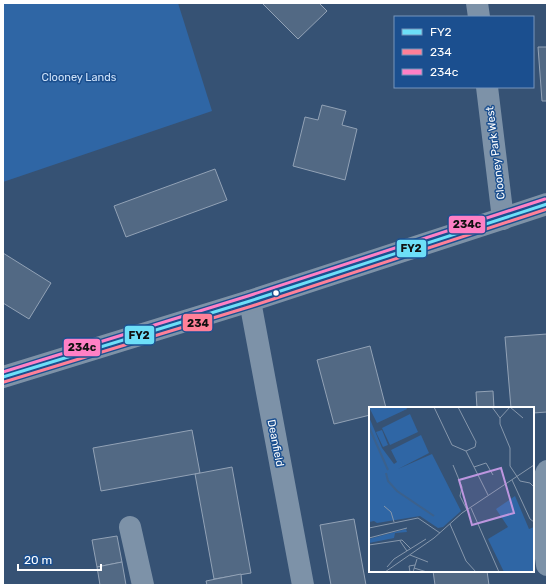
<svg xmlns="http://www.w3.org/2000/svg" width="550" height="588" viewBox="0 0 550 588" font-family="Rubik,sans-serif">
  <style>
    .green { fill: #2f66a5 }
    .building { fill: #526984; stroke: #92a2b6 }
    .lines { fill: none; stroke-linecap: round; stroke-linejoin: round }
    .street { stroke: #7d92a8; stroke-width: 22 }
    .highway { stroke: #7e92a7; stroke-width: 22 }
    .bus-1-casing { stroke: #1b4f8f; stroke-width: 6 }
    .bus-2-casing { stroke: #1b4f8f; stroke-width: 6 }
    .bus-3-casing { stroke: #1b4f8f; stroke-width: 6 }
    .bus-1 { stroke: #6ddff8; stroke-width: 3 }
    .bus-2 { stroke: #ff8098; stroke-width: 3 }
    .bus-3 { stroke: #ff80c5; stroke-width: 3 }
    .bus-dot { fill: #fff; stroke: #1b4f8f; stroke-width: 1.5 }
    .labels { text-anchor: middle; stroke-width: 3; stroke-linejoin: round; paint-order: stroke }
    .park-label { font-size: 11px; fill: #cfe3fa; stroke: #1b4f8f }
    .street-label { font-size: 11px; fill: #fff; stroke: #1b4f8f }
    .inset-river { fill: none; stroke: #3b618d; stroke-width: 2 }
    .inset-road { fill: none; stroke: #8697ac; stroke-width: 1 }
    .view { fill: #bd96df; fill-opacity: 0.15; stroke: #bd96df; stroke-width: 2 }
    .inset-edge { fill: none; stroke: #fff; stroke-width: 2 }
    .line-badge { stroke: #1b4f8f; stroke-width: 1.5 }
    .pale-badge-label { font-size: 11px; text-anchor: middle; font-weight: bold; fill: #111 }
  </style>
  <rect width="100%" height="100%" fill="#365274"/>
  <polygon class="green" points="3,3 178,3 212,111 3,182"/>
  <g class="building">
    <polygon points="262,3 319,3 327,11 298,39"/>
    <polygon points="538,47 547,47 547,101 542,101"/>
    <polygon points="322,105 346,111 342,125 357,129 345,180 293,166 305,117 318,120"/>
    <polygon points="215,169 227,200 126,237 114,206"/>
    <polygon points="3,253 51,283 29,319 3,303"/>
    <polygon points="547,334 547,412 533,413 533,408 511,408 505,337"/>
    <polygon points="370,346 386,408 370,408 370,415 334,424 317,360"/>
    <polygon points="493,391 494,408 477,408 476,392"/>
    <polygon points="192,430 200,473 101,491 93,448"/>
    <polygon points="232,467 251,573 214,579 195,474"/>
    <polygon points="354,519 366,585 331,585 320,525"/>
    <polygon points="117,536 122,562 97,567 92,540"/>
    <polygon points="122,562 126,585 100,585 97,567"/>
    <polygon points="433,571 487,571 489,585 435,585"/>
    <polygon points="241,574 242,585 207,585 206,581"/>
  </g>
  <g class="lines">
    <g class="street">
      <polyline points="477,3 479,17"/>
      <polyline points="487,87 503,219"/>
      <polyline points="250,301 303,585"/>
      <polyline points="547,471 537,496 547,565"/>
      <polyline points="130,527 143,585"/>
    </g>
    <polyline class="highway" points="3,377 250,301 547,204"/>
    <defs>
      <polyline id="bus-1" points="3,377 250,301 547,204"/>
      <polyline id="bus-2" points="4,382 252,306 547,209"/>
      <polyline id="bus-3" points="3,372 248,296 545,199"/>
    </defs>
    <use href="#bus-1" class="bus-1-casing"/>
    <use href="#bus-2" class="bus-2-casing"/>
    <use href="#bus-3" class="bus-3-casing"/>
    <use href="#bus-1" class="bus-1"/>
    <use href="#bus-2" class="bus-2"/>
    <use href="#bus-3" class="bus-3"/>
  </g>
  <circle class="bus-dot" cx="276" cy="293" r="3.5"/>
  <g class="labels">
    <g class="park-label">
      <text x="79" y="81">Clooney Lands</text>
    </g>
    <g class="street-label">
      <text transform="translate(495 153) rotate(-97)" y="4">Clooney Park West</text>
      <text transform="translate(276 443) rotate(79)" y="4">Deanfield</text>
    </g>
  </g>
  <g transform="translate(369 407)">
    <rect width="165" height="165" fill="#365274"/>
    <path d="M0 0H37L38 2 8 16ZM41 7 49 25 21 38 13 21ZM0 10 13 41 25 57 28 55 22 43 52 28 60 46 29 62 63 47 92 104 74 120 69 121 51 109 8 116 5 114 0 115ZM13 23 19 38 14 40 7 25ZM146 89 160 122 165 120V165H135L119 132 139 120 127 102ZM37 122 38 125 26 126 25 131 0 136V132Z" fill="#2f66a5"/>
    <path class="inset-river" d="M0 20 19 63M17 66 19 74 28 84 65 109"/>
    <path class="inset-road" d="M65 0 83 38 97 44 119 88M89 0 107 35 106 40 97 44M123 0 131 11M141 0 131 11V17L141 41V59L151 74 161 76 165 80M141 0 154 11M84 58 93 80 91 89 98 103M105 60 117 56 124 68M143 73 161 112 165 115M15 99 22 105 25 115M102 101 130 165M81 117 97 154 107 165M0 121 49 111 71 126M0 131 38 121M31 134 38 144M0 138 33 133 42 142M41 148 59 155M18 160 25 152 57 132M45 161 58 165M16 165 65 131 93 106 165 58M41 165 40 159 46 158M44 165 48 152"/>
    <path class="view" d="M132 61 145 106 103 118 90 73Z"/>
    <rect width="165" height="165" class="inset-edge"/>
  </g>
  <g class="line-badge">
    <rect x="448" y="215" width="38" height="19" rx="4" fill="#ff80c5"/>
    <rect x="396" y="239" width="31" height="19" rx="4" fill="#6ddff8"/>
    <rect x="182" y="313" width="31" height="19" rx="4" fill="#ff8098"/>
    <rect x="124" y="325" width="31" height="20" rx="4" fill="#6ddff8"/>
    <rect x="63" y="338" width="38" height="19" rx="4" fill="#ff80c5"/>
  </g>
  <g class="pale-badge-label">
    <text x="467" y="228">234c</text>
    <text x="411" y="252">FY2</text>
    <text x="198" y="327">234</text>
    <text x="139" y="339">FY2</text>
    <text x="82" y="351">234c</text>
  </g>
  <rect width="550" height="588" fill="none" stroke="#ffffff" stroke-width="8"/>
  <rect x="394" y="16" width="140" height="72" fill="#1b4f8f" stroke="#7695bc"/>
  <rect x="402" y="29" width="20" height="6" fill="#6ddff8" stroke="#7695bc"/>
  <text x="430" y="36" font-size="12" fill="#ffffff">FY2</text>
  <rect x="402" y="49" width="20" height="6" fill="#ff8098" stroke="#7695bc"/>
  <text x="430" y="56" font-size="12" fill="#ffffff">234</text>
  <rect x="402" y="69" width="20" height="6" fill="#ff80c5" stroke="#7695bc"/>
  <text x="430" y="76" font-size="12" fill="#ffffff">234c</text>
  <path d="M18 564v6h83v-6" fill="none" stroke="#ffffff" stroke-width="2"/>
  <text x="24" y="564" font-size="12" fill="#ffffff" stroke="#1b4f8f" stroke-width="3" paint-order="stroke">20 m</text>
</svg>
